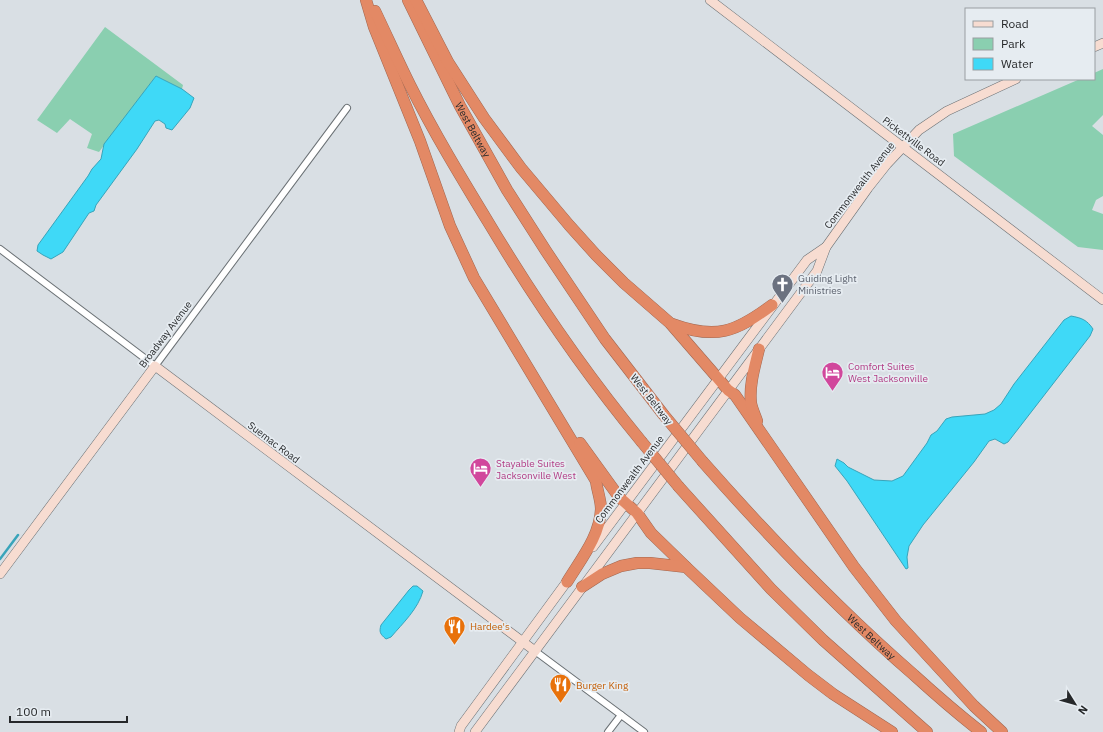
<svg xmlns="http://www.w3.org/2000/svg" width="1103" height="732" viewBox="0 0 1103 732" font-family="'IBM Plex Sans',sans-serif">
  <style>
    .green { fill: #8acfb0 }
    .water { fill: #3fd9f7; stroke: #38a4ba }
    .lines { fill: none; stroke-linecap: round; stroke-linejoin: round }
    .stream { stroke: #38a4ba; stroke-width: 2.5 }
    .street-casing { stroke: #6b7175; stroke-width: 8 }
    .secondary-casing { stroke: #6b7175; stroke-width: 10 }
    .highway-casing { stroke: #a16750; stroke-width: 12 }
    .street { stroke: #fff; stroke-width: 6 }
    .secondary { stroke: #f7dcd1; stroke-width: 9 }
    .highway { stroke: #e38965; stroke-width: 11 }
    .highway-bridge-casing { stroke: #a16750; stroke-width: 12; stroke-linecap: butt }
    .highway-bridge { stroke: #e38965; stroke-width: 11 }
    .labels { text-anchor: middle; stroke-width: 3.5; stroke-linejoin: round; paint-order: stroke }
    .street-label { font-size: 10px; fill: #26282a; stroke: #e6ecf1 }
    .worship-label { font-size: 10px; fill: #5b616d; stroke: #e6ecf1; text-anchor: start }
    .hotel-label { font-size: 10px; fill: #b23c85; stroke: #e6ecf1; text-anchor: start }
    .food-label { font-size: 10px; fill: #c56008; stroke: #e6ecf1; text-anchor: start }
  </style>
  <rect width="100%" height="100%" fill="#d9dfe4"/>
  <g class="green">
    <polygon points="105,27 183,85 182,89 156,76 99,152 87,148 92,134 70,119 57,133 37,120"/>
    <polygon points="1103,69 1103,115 1092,126 1103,135 1103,196 1096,200 1092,210 1103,214 1103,250 1078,247 954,156 953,134 1080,79 1094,79 1094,73"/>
  </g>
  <g class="water">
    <polygon points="156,76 182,89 194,98 190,108 172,130 166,128 165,124 159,120 155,121 137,149 96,205 94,211 89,213 63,252 51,259 43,255 37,251 38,245 88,176 92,169 101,159 104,144"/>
    <path d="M1071 316C1082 318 1087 320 1093 329L1090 336 1008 442 1004 444 995 439 989 441 974 462 923 525 909 546 907 557 908 568 906 569 847 481 835 466 837 459 844 463 848 467 874 480 892 481 903 476 927 443 931 435 937 431 946 419 952 417 985 414 994 410 1001 404 1014 384 1064 320Z"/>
    <path d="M413 586H417L423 591C418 609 403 623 391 637L386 639C380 634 379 632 381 625L409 590Z"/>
  </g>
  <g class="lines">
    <polyline class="stream" points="0,559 18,535"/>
    <defs>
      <g id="street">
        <polyline points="0,249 155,366 347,108"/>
        <polyline points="535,651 644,732"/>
        <polyline points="608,732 621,715"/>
      </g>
      <g id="secondary">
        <polyline points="710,0 1103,300"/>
        <polyline points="1094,47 1103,43"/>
        <polyline points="593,547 807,260 826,247"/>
        <polyline points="0,574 155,366 535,651"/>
        <polyline points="459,732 461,726 571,576"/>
        <polyline points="475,732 817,271 826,247 868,188 887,164 919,130 947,111 1016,79"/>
      </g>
      <g id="highway">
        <path d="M366 0 374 27 420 141 450 226 474 278 596 481C597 490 601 500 601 509 600 536 581 559 567 582"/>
        <path id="s1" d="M408 0 460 106 507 190 546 251 605 339 663 414"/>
        <polyline points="416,0 448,62 484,118 521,168 569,225 596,255 624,283 670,323 728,390 735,395 854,567 896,621 974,706 1002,732"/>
        <path d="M375 11C387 36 398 61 410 85 434 133 462 179 490 225 535 300 585 373 641 441"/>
        <path d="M672 324C716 340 736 332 772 305"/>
        <path d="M757 421C755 415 752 409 751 403 749 385 755 366 759 349"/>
        <polyline points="580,443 619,497 637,513 651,533 686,567"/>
        <path id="s2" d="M703 462C769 537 838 609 914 675 936 695 958 714 981 732"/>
        <polyline points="679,487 771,589 823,640 927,732"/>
        <polyline points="582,587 602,574 621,566 637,563 650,563 686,567 740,618 808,675 833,694 892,732"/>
      </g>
    </defs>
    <use href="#street" class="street-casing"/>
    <use href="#secondary" class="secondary-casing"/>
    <use href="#highway" class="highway-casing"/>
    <use href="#street" class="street"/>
    <use href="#secondary" class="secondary"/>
    <use href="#highway" class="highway"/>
    <defs>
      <g id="highway-bridge">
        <polyline points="663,414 703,462"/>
        <polyline points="641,441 679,487"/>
      </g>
    </defs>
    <use href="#highway-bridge" class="highway-bridge-casing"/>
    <use href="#highway-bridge" class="highway-bridge"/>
  </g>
  <defs>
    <symbol id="church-pin" viewBox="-11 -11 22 30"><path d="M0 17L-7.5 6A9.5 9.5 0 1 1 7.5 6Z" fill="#6b7280" stroke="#e6ecf1"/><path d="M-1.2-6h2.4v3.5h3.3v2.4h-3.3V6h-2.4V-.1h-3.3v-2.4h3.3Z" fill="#fff"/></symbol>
    <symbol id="hotel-pin" viewBox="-11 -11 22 30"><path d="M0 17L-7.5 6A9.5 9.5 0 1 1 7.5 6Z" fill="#d1479c" stroke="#e6ecf1"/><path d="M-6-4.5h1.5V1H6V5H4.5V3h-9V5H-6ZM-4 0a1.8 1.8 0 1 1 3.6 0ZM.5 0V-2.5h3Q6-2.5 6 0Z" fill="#fff"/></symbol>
    <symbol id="restaurant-pin" viewBox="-11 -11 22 30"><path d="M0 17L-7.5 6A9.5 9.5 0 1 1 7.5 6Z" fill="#e8710a" stroke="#e6ecf1"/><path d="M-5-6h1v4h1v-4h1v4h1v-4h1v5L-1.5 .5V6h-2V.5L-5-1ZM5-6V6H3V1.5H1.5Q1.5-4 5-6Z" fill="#fff"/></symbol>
  </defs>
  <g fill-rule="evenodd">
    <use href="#church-pin" x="770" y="272" width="25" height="34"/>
    <use href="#hotel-pin" x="820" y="360" width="25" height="34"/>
    <use href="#hotel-pin" x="468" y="456" width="25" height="34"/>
    <use href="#restaurant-pin" x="442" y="614" width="25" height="34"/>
    <use href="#restaurant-pin" x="548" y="672" width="25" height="34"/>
  </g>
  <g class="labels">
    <g class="street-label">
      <text dy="4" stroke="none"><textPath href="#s1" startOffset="145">West Beltway</textPath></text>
      <text transform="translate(914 141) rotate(37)" y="4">Pickettville Road</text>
      <text transform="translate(859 185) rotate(-52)" y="4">Commonwealth Avenue</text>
      <text transform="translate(165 334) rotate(-53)" y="4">Broadway Avenue</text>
      <text transform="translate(652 399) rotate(52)" y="4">West Beltway</text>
      <text transform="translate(274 442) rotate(37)" y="4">Suemac Road</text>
      <text transform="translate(629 479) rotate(-53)" y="4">Commonwealth Avenue</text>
      <text dy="4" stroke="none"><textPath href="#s2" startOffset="243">West Beltway</textPath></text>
    </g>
    <g class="worship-label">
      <text x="798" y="282">Guiding Light<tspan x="798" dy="12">Ministries</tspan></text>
    </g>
    <g class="hotel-label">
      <text x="848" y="370">Comfort Suites<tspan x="848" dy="12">West Jacksonville</tspan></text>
      <text x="496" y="467">Stayable Suites<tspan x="496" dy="12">Jacksonville West</tspan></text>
    </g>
    <g class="food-label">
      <text x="470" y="630">Hardee's</text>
      <text x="576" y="689">Burger King</text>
    </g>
  </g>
  <rect x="965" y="8" width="130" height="72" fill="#e6ecf1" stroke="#999ea1"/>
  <rect x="973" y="21" width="20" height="6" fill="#f7dcd1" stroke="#999ea1"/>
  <text x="1001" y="28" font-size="12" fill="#26282a">Road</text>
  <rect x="973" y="38" width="20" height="12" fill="#8acfb0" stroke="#999ea1"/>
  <text x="1001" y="48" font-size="12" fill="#26282a">Park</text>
  <rect x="973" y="58" width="20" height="12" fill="#3fd9f7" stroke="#999ea1"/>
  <text x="1001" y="68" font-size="12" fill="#26282a">Water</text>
  <g transform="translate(1075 704) rotate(127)" stroke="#e6ecf1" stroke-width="3" paint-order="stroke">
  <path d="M0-3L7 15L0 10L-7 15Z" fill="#26282a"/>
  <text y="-6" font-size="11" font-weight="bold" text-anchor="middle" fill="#26282a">N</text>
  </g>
  <path d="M10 716v6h117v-6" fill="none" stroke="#26282a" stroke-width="2"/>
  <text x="16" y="716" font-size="12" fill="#26282a" stroke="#e6ecf1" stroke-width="3" paint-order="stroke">100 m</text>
</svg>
